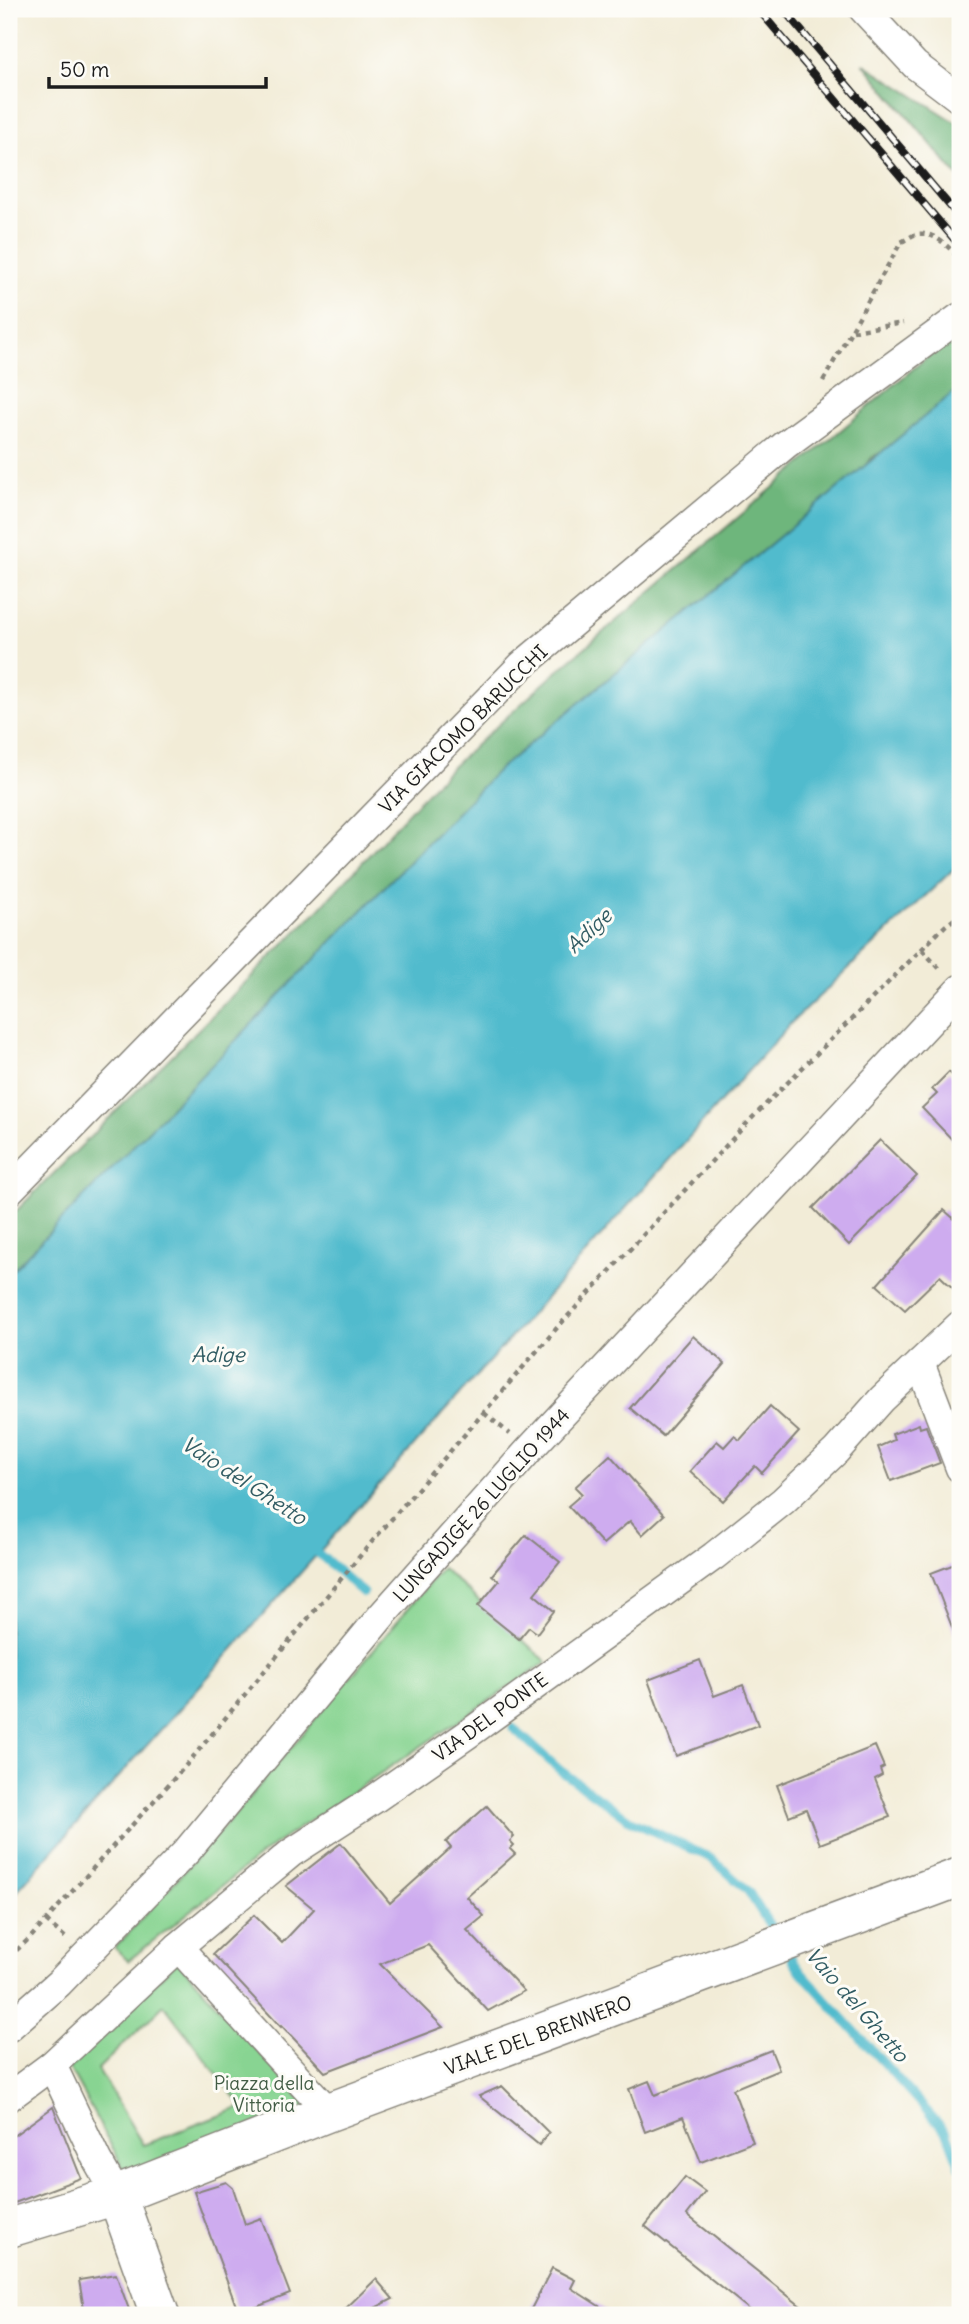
<svg xmlns="http://www.w3.org/2000/svg" width="969" height="2324" viewBox="0 0 969 2324" font-family="Delius,sans-serif">
  <style>
    .green { fill: #88d492; stroke: #527857; stroke-width: 2; fill-rule: evenodd }
    .forest { fill: #6eb67c; stroke: #45694c; stroke-width: 2 }
    .water { fill: #51bbcd; stroke: #366c74; stroke-width: 2 }
    .lines { fill: none; stroke-linecap: round; stroke-linejoin: round }
    .stream { stroke: #51bbcd; stroke-width: 9 }
    .building { fill: #ceacef }
    .street-casing { stroke: #87847a; stroke-width: 31 }
    .secondary-casing { stroke: #87847a; stroke-width: 41 }
    .primary-casing { stroke: #87847a; stroke-width: 41 }
    .path { stroke: #87847a; stroke-width: 4.5; stroke-dasharray: 5 5; stroke-linecap: butt }
    .street { stroke: #fff; stroke-width: 28 }
    .secondary { stroke: #fff; stroke-width: 38 }
    .primary { stroke: #fff; stroke-width: 38 }
    .rail-casing { stroke: #1c1c1c; stroke-width: 8 }
    .rail { stroke: #fdfcf7; stroke-width: 5; stroke-dasharray: 16; stroke-linecap: butt }
    .labels { text-anchor: middle; stroke-width: 6; stroke-linejoin: round; paint-order: stroke }
    .street-label { font-size: 19px; fill: #1c1c1c; stroke: #fdfcf7 }
    .park-label { font-size: 19px; fill: #425c45; stroke: #fdfcf7 }
    .water-label { font-size: 21px; font-style: italic; fill: #315c63; stroke: #fdfcf7 }
  </style>
  <rect width="100%" height="100%" fill="#fdfcf7"/>
  <filter id="ink" filterUnits="userSpaceOnUse"><feTurbulence type="fractalNoise" baseFrequency=".0143" numOctaves="2"/><feDisplacementMap in="SourceGraphic" scale="14" xChannelSelector="R" yChannelSelector="G"/><feConvolveMatrix kernelMatrix="1 2 1 2 8 2 1 2 1" color-interpolation-filters="sRGB"/></filter>
  <filter id="wash" filterUnits="userSpaceOnUse"><feTurbulence type="fractalNoise" baseFrequency=".00686" numOctaves="4" result="noise"/><feDisplacementMap in="SourceGraphic" scale="28" xChannelSelector="R" yChannelSelector="G"/><feGaussianBlur stdDeviation="1.57" result="paint"/><feColorMatrix in="noise" values="0 0 0 0 0 0 0 0 0 0 0 0 0 0 0 0 0 1.4 0 .05"/><feComposite in="paint" operator="in"/></filter>
  <g filter="url(#wash)">
    <rect width="100%" height="100%" fill="#f2ecd7"/>
    <g class="green">
      <polygon points="442,1568 547,1662 272,1846 128,1961 115,1948 238,1811"/>
      <path d="M177 1961 307 2105 126 2173 69 2068ZM164 2005 242 2107 143 2145 98 2069Z"/>
    </g>
    <g class="forest">
      <polygon points="863,63 960,125 960,179"/>
      <path d="M960 329V391C942 407 925 426 906 440 881 458 873 445 857 481L9 1316V1218L319 909 443 775 562 667Z"/>
    </g>
    <polygon class="water" points="960,387 960,863 791,1023 9,1900 9,1274 498,770"/>
    <g class="lines">
      <g class="stream">
        <polyline points="309,1545 363,1593"/>
        <polyline points="513,1728 561,1771 633,1822 711,1858 748,1891 776,1935"/>
        <polyline points="788,1952 801,1972 947,2133 960,2167"/>
      </g>
    </g>
    <g id="blocks">
      <g class="building">
        <polygon points="960,1071 960,1148 922,1108 937,1094 932,1089 949,1072 954,1077"/>
        <polygon points="880,1140 917,1176 849,1245 813,1208"/>
        <polygon points="944,1210 960,1224 960,1295 940,1276 905,1310 877,1285"/>
        <polygon points="693,1336 725,1364 663,1436 630,1408"/>
        <polygon points="770,1406 799,1432 762,1473 755,1466 723,1501 690,1471 717,1441 724,1447 734,1436 740,1440"/>
        <polygon points="919,1424 920,1428 926,1426 940,1463 891,1481 878,1447 894,1440 892,1434"/>
        <polygon points="610,1455 664,1515 642,1535 630,1521 603,1544 568,1506 582,1494 575,1487"/>
        <polygon points="526,1535 560,1562 534,1594 554,1611 537,1633 529,1627 519,1639 478,1606 499,1581 492,1575"/>
        <polygon points="960,1562 960,1644 959,1645 931,1573"/>
        <polygon points="700,1660 714,1696 743,1685 758,1725 676,1756 648,1680"/>
        <polygon points="875,1746 884,1767 880,1769 882,1775 875,1779 890,1817 820,1844 806,1809 789,1816 777,1785"/>
        <polygon points="487,1806 514,1837 510,1841 514,1845 510,1849 515,1854 467,1897 484,1916 467,1930 524,1991 488,2011 428,1945 380,1964 443,2027 325,2072 282,2026 281,2027 213,1954 254,1915 282,1943 314,1909 286,1886 341,1843 390,1903 451,1848 446,1842"/>
        <polygon points="771,2050 779,2070 733,2089 753,2142 701,2162 683,2117 645,2132 629,2089 649,2081 655,2095"/>
        <polygon points="502,2086 549,2133 539,2145 479,2096"/>
        <polygon points="53,2107 81,2178 9,2205 9,2139"/>
        <polygon points="685,2177 705,2192 687,2215 812,2315 756,2315 645,2226"/>
        <polygon points="226,2182 233,2188 245,2224 261,2218 290,2294 239,2314 194,2192"/>
        <polygon points="552,2268 575,2280 571,2288 613,2315 528,2315"/>
        <polygon points="116,2274 131,2315 85,2315 79,2280"/>
        <polygon points="376,2279 393,2299 361,2315 339,2315"/>
      </g>
    </g>
  </g>
  <g filter="url(#ink)">
    <use href="#blocks" fill-opacity="0" stroke="#87847a" stroke-width="2"/>
    <g class="lines">
      <defs>
        <g id="street">
          <polyline points="863,9 915,65 960,99"/>
          <polyline points="9,1191 521,666 785,445 960,317"/>
          <polyline points="920,1363 960,1468"/>
          <polyline points="178,1947 329,2112"/>
          <polyline points="9,2027 59,1983 187,1851 383,1614 529,1450 960,989"/>
          <polyline points="52,2065 97,2160 117,2195"/>
          <polyline points="9,2097 52,2065 178,1947 291,1853 373,1800 468,1734 714,1556 783,1501 836,1451 882,1399 960,1325"/>
        </g>
        <polyline id="secondary" points="117,2195 160,2315"/>
        <polyline id="primary" points="9,2228 117,2195 329,2112 960,1877"/>
      </defs>
      <use href="#street" class="street-casing"/>
      <use href="#secondary" class="secondary-casing"/>
      <use href="#primary" class="primary-casing"/>
      <g class="path">
        <polyline points="853,331 903,323"/>
        <path d="M823 381 901 242C906 240 912 235 917 234 935 231 950 248 960 260"/>
        <polyline points="922,950 942,971"/>
        <polyline points="484,1413 510,1434"/>
        <polyline points="46,1921 66,1938"/>
        <polyline points="9,1957 31,1937 188,1763 370,1544 556,1329 750,1120 945,926 960,915"/>
      </g>
      <use href="#street" class="street"/>
      <use href="#secondary" class="secondary"/>
      <use href="#primary" class="primary"/>
      <defs>
        <g id="rail">
          <polyline points="758,9 960,246"/>
          <polyline points="783,9 960,218"/>
        </g>
      </defs>
      <use href="#rail" class="rail-casing"/>
      <use href="#rail" class="rail"/>
    </g>
  </g>
  <g class="labels">
    <g class="street-label">
      <text transform="translate(463 729) rotate(-45)" y="7">VIA GIACOMO BARUCCHI</text>
      <text transform="translate(481 1505) rotate(-48)" y="7">LUNGADIGE 26 LUGLIO 1944</text>
      <text transform="translate(490 1717) rotate(-36)" y="7">VIA DEL PONTE</text>
      <text transform="translate(538 2035) rotate(-20)" y="7">VIALE DEL BRENNERO</text>
    </g>
    <g class="park-label">
      <text x="264" y="2090">Piazza della<tspan x="264" dy="22">Vittoria</tspan></text>
    </g>
    <g class="water-label">
      <text transform="translate(589 931) rotate(-43)" y="7">Adige</text>
      <text x="218" y="1362">Adige</text>
      <text transform="translate(244 1481) rotate(33)" y="7">Vaio del Ghetto</text>
      <text transform="translate(857 2005) rotate(49)" y="7">Vaio del Ghetto</text>
    </g>
  </g>
  <rect width="969" height="2324" fill="none" stroke="#fdfcf7" stroke-width="35"/>
  <path d="M49 77v10h217v-10" fill="none" stroke="#1c1c1c" stroke-width="3.5"/>
  <text x="60" y="77" font-size="21" fill="#1c1c1c" stroke="#fdfcf7" stroke-width="5" paint-order="stroke">50 m</text>
</svg>
